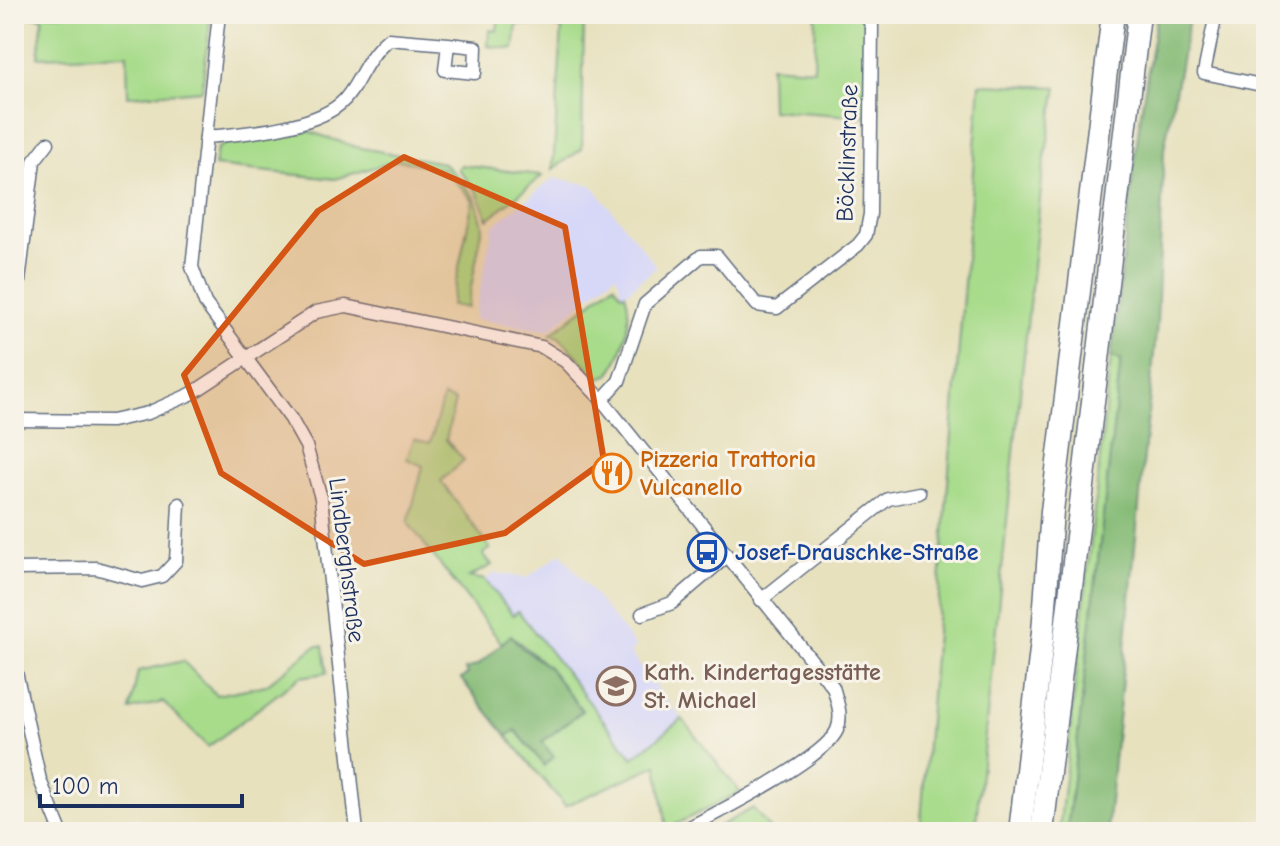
<svg xmlns="http://www.w3.org/2000/svg" width="1280" height="846" viewBox="0 0 1280 846" font-family="'Comic Neue',sans-serif">
  <style>
    .built { fill: #d7d7f8 }
    .green { fill: #a8dc8b; stroke: #628674; stroke-width: 2 }
    .forest { fill: #86bc77; stroke: #50766a; stroke-width: 2 }
    .lines { fill: none; stroke-linecap: round; stroke-linejoin: round }
    .street-casing { stroke: #626d80; stroke-width: 15 }
    .highway-casing { stroke: #626d80; stroke-width: 25 }
    .street { stroke: #fff; stroke-width: 12 }
    .highway { stroke: #fff; stroke-width: 22 }
    .marked { fill: #d45514; fill-opacity: 0.2; stroke: #d45514; stroke-width: 6; stroke-linejoin: round }
    .labels { text-anchor: middle; stroke-width: 6; stroke-linejoin: round; paint-order: stroke }
    .street-label { font-size: 24px; fill: #1b2f5e; stroke: #f7f3e8 }
    .food-label { font-size: 24px; font-weight: bold; fill: #c56008; stroke: #f7f3e8; text-anchor: start }
    .transit-label { font-size: 24px; font-weight: bold; fill: #164399; stroke: #f7f3e8; text-anchor: start }
    .education-label { font-size: 24px; font-weight: bold; fill: #785e54; stroke: #f7f3e8; text-anchor: start }
  </style>
  <rect width="100%" height="100%" fill="#f7f3e8"/>
  <filter id="ink" filterUnits="userSpaceOnUse"><feTurbulence type="fractalNoise" baseFrequency=".0125" numOctaves="2"/><feDisplacementMap in="SourceGraphic" scale="16" xChannelSelector="R" yChannelSelector="G"/><feConvolveMatrix kernelMatrix="1 2 1 2 8 2 1 2 1" color-interpolation-filters="sRGB"/></filter>
  <filter id="wash" filterUnits="userSpaceOnUse"><feTurbulence type="fractalNoise" baseFrequency=".006" numOctaves="4" result="noise"/><feDisplacementMap in="SourceGraphic" scale="32" xChannelSelector="R" yChannelSelector="G"/><feGaussianBlur stdDeviation="1.8" result="paint"/><feColorMatrix in="noise" values="0 0 0 0 0 0 0 0 0 0 0 0 0 0 0 0 0 1.4 0 .05"/><feComposite in="paint" operator="in"/></filter>
  <g filter="url(#wash)">
    <rect width="100%" height="100%" fill="#e7e1be"/>
    <g class="built">
      <polygon points="554,178 592,185 657,267 623,295 616,274 549,331 474,319 493,226"/>
      <polygon points="561,553 636,647 630,653 682,719 633,758 518,612 513,615 485,580 495,573 527,578"/>
    </g>
    <g class="green">
      <polygon points="14,14 211,14 202,90 128,96 127,54 38,57 43,18"/>
      <polygon points="499,14 584,14 582,149 553,169 562,28 517,24 514,49 488,46 489,30 497,31"/>
      <polygon points="816,14 857,14 868,28 867,117 771,110 770,66 814,69"/>
      <polygon points="980,84 1057,87 1043,170 975,832 920,832"/>
      <polygon points="308,131 356,147 443,163 458,177 475,198 483,225 467,308 451,305 473,200 444,169 398,160 335,179 214,166 217,149 229,142"/>
      <polygon points="461,165 540,175 542,176 488,219 477,192 458,169"/>
      <path d="M614 284 622 294 625 293C634 319 624 353 609 375L598 378 559 337 550 335Z"/>
      <polygon points="1111,357 1121,359 1067,832 1059,832"/>
      <polygon points="443,397 455,401 446,440 464,460 441,481 490,548 483,554 492,565 469,577 485,580 513,615 518,611 633,758 682,719 740,792 667,829 657,765 565,806 507,736 515,730 544,765 542,742 582,710 548,667 512,636 503,645 408,523 423,466 407,459 414,439 430,443"/>
      <polygon points="316,646 323,646 327,673 300,677 208,747 163,702 130,710 138,671 183,661 216,695 266,685"/>
      <polygon points="753,808 772,832 709,832"/>
    </g>
    <g class="forest">
      <polygon points="1157,14 1190,14 1164,149 1157,323 1107,832 1067,832 1121,360 1111,357 1139,125"/>
      <polygon points="511,635 521,647 548,667 582,711 542,742 554,757 544,765 516,730 507,736 461,679 468,674 465,670 478,665"/>
    </g>
  </g>
  <g filter="url(#ink)">
    <g class="lines">
      <defs>
        <g id="street">
          <polyline points="219,14 192,267 205,303 291,419 306,446 321,498 357,832"/>
          <polyline points="1216,14 1204,73 1266,86"/>
          <path d="M206 137C243 134 312 128 340 104 358 89 363 60 388 39L448 44 445 70 475 73 476 47 448 44"/>
          <polyline points="14,321 34,161 48,143"/>
          <polyline points="602,400 619,381 645,304 701,256 717,256 757,305 777,308 858,245 866,235 870,214 872,26 865,14"/>
          <path d="M14 420 112 421 148 413 191 394 316 312 346 306 542 347 566 362 602 400 833 687C837 701 843 716 837 730 825 759 711 816 680 832"/>
          <polyline points="14,569 96,568 142,581 162,576 176,561 179,504"/>
          <polyline points="761,600 888,499 919,493"/>
          <polyline points="642,614 672,603 726,557"/>
          <polyline points="14,663 40,780 61,832"/>
        </g>
        <g id="highway">
          <polyline points="1020,832 1043,632 1052,511 1113,14"/>
          <polyline points="1042,832 1139,14"/>
        </g>
      </defs>
      <use href="#street" class="street-casing"/>
      <use href="#highway" class="highway-casing"/>
      <use href="#street" class="street"/>
      <use href="#highway" class="highway"/>
    </g>
  </g>
  <path class="marked" d="M404 157 565 227 604 461 505 533 364 564 221 473 184 375 318 211Z"/>
  <defs>
    <symbol id="restaurant-ring" viewBox="-11 -11 22 22"><circle r="9.5" fill="#f7f3e8" stroke="#e8710a" stroke-width="1.5"/><path d="M-5-6h1v4h1v-4h1v4h1v-4h1v5L-1.5 .5V6h-2V.5L-5-1ZM5-6V6H3V1.5H1.5Q1.5-4 5-6Z" fill="#e8710a"/></symbol>
    <symbol id="bus-ring" viewBox="-11 -11 22 22"><circle r="9.5" fill="#f7f3e8" stroke="#1a4fb4" stroke-width="1.5"/><path d="M-5-6H5V4H4V6H2V4H-2V6H-4V4H-5ZM-3.5-4V0h7V-4ZM-3.5 1.2v1.5H-2V1.2ZM2 1.2v1.5H3.5V1.2Z" fill="#1a4fb4"/></symbol>
    <symbol id="school-ring" viewBox="-11 -11 22 22"><circle r="9.5" fill="#f7f3e8" stroke="#8d6e63" stroke-width="1.5"/><path d="M0-5L7-2L0 1L-7-2ZM-4 1L0 2.5L4 1V4Q0 6-4 4Z" fill="#8d6e63"/></symbol>
  </defs>
  <g fill-rule="evenodd">
    <use href="#restaurant-ring" x="590" y="451" width="44" height="44"/>
    <use href="#bus-ring" x="685" y="530" width="44" height="44"/>
    <use href="#school-ring" x="594" y="664" width="44" height="44"/>
  </g>
  <g class="labels">
    <g class="street-label">
      <text transform="translate(847 153) rotate(-88)" y="8">Böcklinstraße</text>
      <text transform="translate(347 560) rotate(83)" y="8">Lindberghstraße</text>
    </g>
    <g class="food-label">
      <text x="640" y="467">Pizzeria Trattoria<tspan x="640" dy="28">Vulcanello</tspan></text>
    </g>
    <g class="transit-label">
      <text x="735" y="560">Josef-Drauschke-Straße</text>
    </g>
    <g class="education-label">
      <text x="644" y="680">Kath. Kindertagesstätte<tspan x="644" dy="28">St. Michael</tspan></text>
    </g>
  </g>
  <rect width="1280" height="846" fill="none" stroke="#f7f3e8" stroke-width="48"/>
  <path d="M40 794v12h202v-12" fill="none" stroke="#1b2f5e" stroke-width="4"/>
  <text x="52" y="794" font-size="24" fill="#1b2f5e" stroke="#f7f3e8" stroke-width="6" paint-order="stroke">100 m</text>
</svg>
